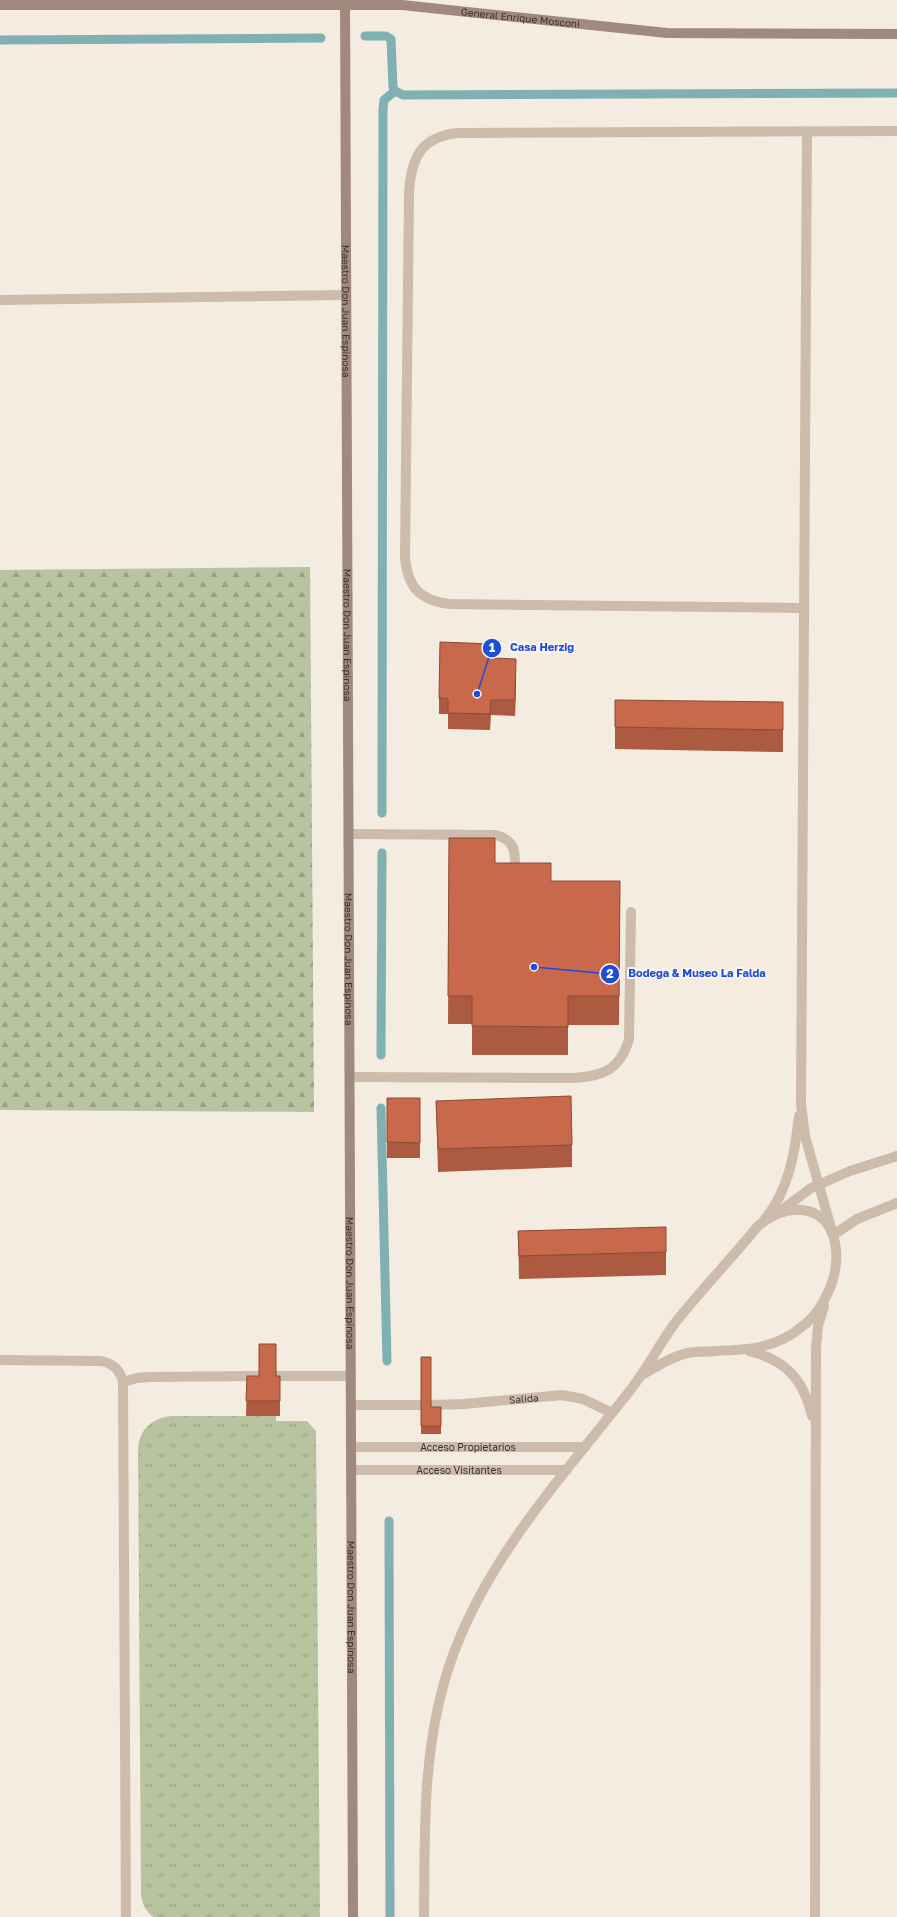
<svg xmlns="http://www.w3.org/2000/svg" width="897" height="1917" viewBox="0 0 897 1917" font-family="'Golos Text',sans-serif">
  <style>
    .forest { fill: url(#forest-firs) }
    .park { fill: url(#park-tufts) }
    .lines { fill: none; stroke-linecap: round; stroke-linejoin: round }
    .stream { stroke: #7fb0b2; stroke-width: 9 }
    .lane { stroke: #cdbbac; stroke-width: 10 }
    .street { stroke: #cdbbac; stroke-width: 10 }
    .secondary { stroke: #a18a7d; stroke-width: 10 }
    .wall { fill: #ac5a40 }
    .shaded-wall { fill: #8c4a34 }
    .building { fill: #c8694b; stroke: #8c4a34 }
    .labels { text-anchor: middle; stroke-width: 4; stroke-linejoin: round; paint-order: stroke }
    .street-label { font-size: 10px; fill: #3b302b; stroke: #fbf5ee }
    .leader { fill: none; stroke: #1d4ed8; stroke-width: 1.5 }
    .callout-dot { fill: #1d4ed8; stroke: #fbf5ee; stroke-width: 1.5 }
    .mark-label { font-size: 12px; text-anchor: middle; font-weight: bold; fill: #fff }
    .callout-label { font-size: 11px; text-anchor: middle; font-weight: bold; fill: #1d4ed8; stroke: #fbf5ee; stroke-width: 4; stroke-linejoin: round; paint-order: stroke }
  </style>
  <defs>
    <pattern id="forest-firs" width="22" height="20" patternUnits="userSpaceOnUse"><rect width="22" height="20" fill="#b8c4a0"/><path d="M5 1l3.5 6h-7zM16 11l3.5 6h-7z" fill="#97a083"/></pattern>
    <pattern id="park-tufts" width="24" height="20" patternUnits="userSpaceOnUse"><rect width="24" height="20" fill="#b8c4a0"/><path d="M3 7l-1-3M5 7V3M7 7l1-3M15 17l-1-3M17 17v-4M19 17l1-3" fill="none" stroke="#97a083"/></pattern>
  </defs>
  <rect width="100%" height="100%" fill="#f4ebe1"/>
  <polygon class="forest" points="310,567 314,1112 0,1110 0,570"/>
  <path class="park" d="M171 1416H276V1421H307L316 1431 320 1917H153C145 1910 142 1904 141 1894L138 1448C140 1429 152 1418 171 1416Z"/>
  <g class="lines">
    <g class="stream">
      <polyline points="365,36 386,36 391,39 393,87 395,91 403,95 897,93"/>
      <polyline points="0,40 321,38"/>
      <polyline points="382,813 383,109 384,100 395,91"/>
      <polyline points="381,1055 382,853"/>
      <polyline points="381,1108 387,1361"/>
      <polyline points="389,1521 390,1917"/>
    </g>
    <g class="lane">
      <path d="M349 834 496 835C518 841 515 856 515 876"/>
      <path d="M350 1077 570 1078C601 1077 620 1071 629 1039L631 912"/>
    </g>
    <g class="street">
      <polyline points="807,131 801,1104 805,1136 833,1235 857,1219 897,1203"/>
      <polyline points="0,300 346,295"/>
      <path d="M803 608 449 604C419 600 408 587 405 558L409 193C411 158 421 136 459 133L897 131"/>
      <polyline points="779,1212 811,1188 850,1171 897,1156"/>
      <path d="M765 1219C789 1190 795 1152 799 1116"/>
      <path d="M749 1351C786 1360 803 1379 812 1416"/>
      <path d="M0 1360 101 1361C114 1364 120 1370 123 1382L126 1917"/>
      <polyline points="276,1376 351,1376"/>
      <polyline points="123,1382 137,1378 149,1377 259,1376"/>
      <polyline points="351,1405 421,1405"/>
      <path id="s1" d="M431 1405 464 1404 562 1395 583 1399 612 1413"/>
      <path id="s2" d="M351 1447H585"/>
      <path id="s3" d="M351 1470H567"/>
      <path d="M424 1917C425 1839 422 1760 444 1683 475 1571 558 1482 628 1393 646 1371 658 1346 675 1323 701 1290 731 1259 758 1226 771 1216 785 1208 802 1210 839 1214 842 1260 830 1288 824 1302 816 1316 804 1325 778 1348 749 1350 716 1351 707 1352 697 1351 688 1353 671 1357 657 1366 642 1375"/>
      <polyline points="815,1917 816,1348 818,1326 824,1306"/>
    </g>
    <g class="secondary">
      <path id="s4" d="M345 0 353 1917"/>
      <path id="s5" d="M0 5H402L667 33 897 34"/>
    </g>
  </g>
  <g class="wall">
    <polygon points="494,658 516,675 515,716 491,715 490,730 448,729 448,714 439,714 439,698"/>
    <polygon points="783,725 783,752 615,749 615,727"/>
    <polygon points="449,838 495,863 551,881 620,881 619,1025 568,1025 568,1055 472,1055 472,1024 448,1024"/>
    <rect x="387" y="1098" width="33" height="60"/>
    <polygon points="436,1101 572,1145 572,1167 438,1172"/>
    <polygon points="518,1231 666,1252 666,1275 519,1279"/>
    <polygon points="421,1357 431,1407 441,1407 441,1434 421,1434"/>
    <polygon points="247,1376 280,1376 280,1416 246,1416"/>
  </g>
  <polygon class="shaded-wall" points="516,659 516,675 515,716 515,700"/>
  <g class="building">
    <polygon points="440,642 494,644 494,658 516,659 515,700 491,700 490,714 448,713 448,699 439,698"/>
    <polygon points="615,700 783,702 783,730 615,727"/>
    <polygon points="449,838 495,838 495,863 551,863 551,881 620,881 619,996 568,996 568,1027 472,1026 472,996 448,996"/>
    <polygon points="571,1096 572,1145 438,1149 436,1101"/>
    <polygon points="387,1098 420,1098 420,1143 387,1142"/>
    <polygon points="666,1227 666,1252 519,1256 518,1231"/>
    <polygon points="259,1344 276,1344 276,1376 280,1376 280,1401 246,1401 247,1376 259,1376"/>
    <polygon points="421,1357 431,1357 431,1407 441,1407 441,1426 421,1426"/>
  </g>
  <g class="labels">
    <g class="street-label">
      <text dy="4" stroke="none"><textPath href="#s5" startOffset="521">General Enrique Mosconi</textPath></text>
      <text dy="4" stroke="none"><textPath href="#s4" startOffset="311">Maestro Don Juan Espinosa</textPath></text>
      <text dy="4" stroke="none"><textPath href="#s4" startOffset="635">Maestro Don Juan Espinosa</textPath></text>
      <text dy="4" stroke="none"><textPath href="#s4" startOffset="959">Maestro Don Juan Espinosa</textPath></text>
      <text dy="4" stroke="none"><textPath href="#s4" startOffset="1283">Maestro Don Juan Espinosa</textPath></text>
      <text dy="4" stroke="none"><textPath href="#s1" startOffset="93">Salida</textPath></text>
      <text dy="4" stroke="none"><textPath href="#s2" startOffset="117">Acceso Propietarios</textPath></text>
      <text dy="4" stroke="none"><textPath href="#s3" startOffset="108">Acceso Visitantes</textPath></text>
      <text dy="4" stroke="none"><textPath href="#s4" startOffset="1607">Maestro Don Juan Espinosa</textPath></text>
    </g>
  </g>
  <path class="leader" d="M477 694L492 648M534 967L610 974"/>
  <g class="callout-dot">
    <circle cx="477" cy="694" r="4"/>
    <circle cx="534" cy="967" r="4"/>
    <circle cx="492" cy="648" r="10"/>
    <circle cx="610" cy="974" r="10"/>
  </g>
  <g class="mark-label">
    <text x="492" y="652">1</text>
    <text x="610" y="978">2</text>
  </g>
  <g class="callout-label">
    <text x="542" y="651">Casa Herzig</text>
    <text x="697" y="977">Bodega &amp; Museo La Falda</text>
  </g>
</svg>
